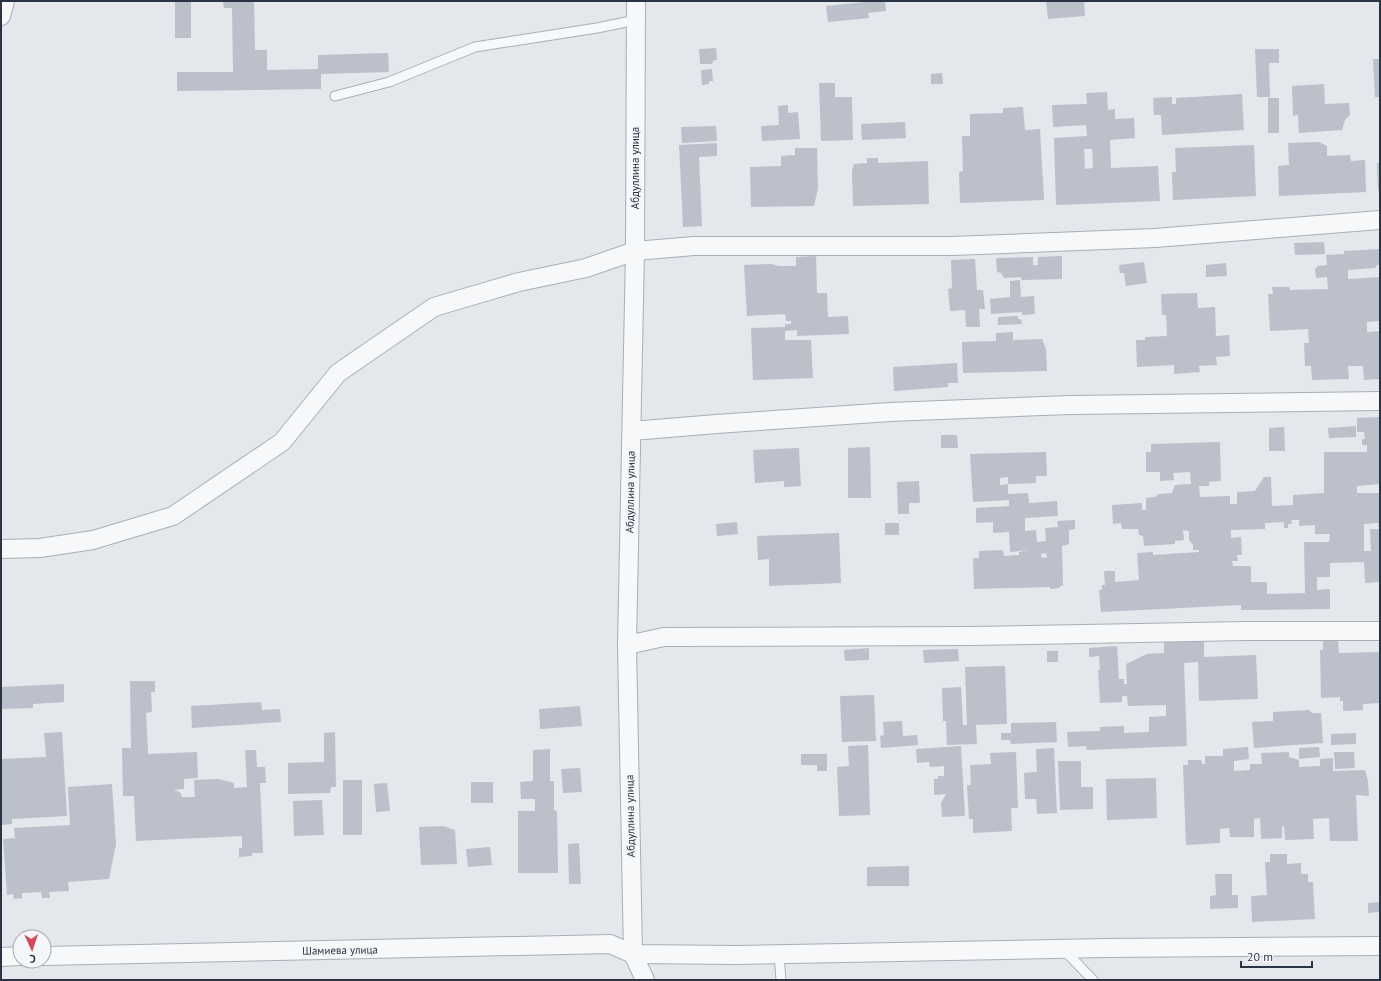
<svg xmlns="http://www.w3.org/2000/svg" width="1381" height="981" viewBox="0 0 1381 981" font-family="'PT Sans',sans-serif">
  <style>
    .building { fill: #bbc0ca; fill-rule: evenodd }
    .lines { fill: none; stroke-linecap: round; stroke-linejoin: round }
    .lane-casing { stroke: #a9aeb7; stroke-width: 11 }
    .street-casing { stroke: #a9aeb7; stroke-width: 20 }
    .lane { stroke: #f7f8fa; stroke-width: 9 }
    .street { stroke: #f7f8fa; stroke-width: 18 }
    .labels { text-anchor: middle; stroke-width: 4; stroke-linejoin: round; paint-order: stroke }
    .street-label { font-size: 11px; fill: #2b3445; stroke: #f4f6f9 }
  </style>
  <rect width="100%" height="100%" fill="#e4e7ec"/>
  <g class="building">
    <rect x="175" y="1" width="16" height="37"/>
    <polygon points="223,1 254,1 255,50 267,50 267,70 318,69 318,55 388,53 389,72 321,74 321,89 177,91 177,72 233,72 232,8 224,8"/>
    <polygon points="875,1 885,1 886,11 868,13 869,18 828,22 826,6"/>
    <polygon points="1046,1 1084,1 1085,16 1048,19"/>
    <polygon points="716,48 717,60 714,60 712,64 700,64 699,49"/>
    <polygon points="1255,49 1279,49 1279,63 1269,63 1270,97 1257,97"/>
    <polygon points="1373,59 1380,59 1380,97 1375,97"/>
    <polygon points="712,69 713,81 709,81 709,84 702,85 701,70"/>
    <polygon points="942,73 943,84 931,84 931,74"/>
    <polygon points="819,83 835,83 835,97 852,97 853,140 821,141"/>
    <polygon points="1324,84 1325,104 1349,103 1350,115 1345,120 1342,130 1299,133 1298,115 1293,116 1292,86"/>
    <path d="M1107 92 1108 110 1115 109V119L1134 118 1135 138 1110 140 1111 168 1158 166 1160 201 1056 205 1054 138 1087 136 1086 125 1053 127 1052 105 1087 104 1086 93ZM1084 149H1092L1093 168 1085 169Z"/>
    <polygon points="1242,94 1244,130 1162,135 1161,115 1154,115 1153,98 1172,97 1172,104 1176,104 1176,98"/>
    <rect x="1268" y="98" width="11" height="35"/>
    <polygon points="788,105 788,113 798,112 800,139 762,141 761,126 779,125 778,106"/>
    <polygon points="1023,107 1025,130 1040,129 1044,200 960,203 959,172 963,171 962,136 970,136 970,114 1003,113 1003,108"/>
    <polygon points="905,122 906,138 862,140 861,124"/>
    <polygon points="716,126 717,141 682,143 681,127"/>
    <polygon points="1319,142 1327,146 1327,156 1350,155 1351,161 1365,160 1366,192 1279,196 1278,166 1289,165 1288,143"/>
    <polygon points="717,143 717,156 699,157 702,226 683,227 679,145"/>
    <polygon points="1254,145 1256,196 1173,200 1172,172 1176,172 1175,148"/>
    <polygon points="795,148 817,148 818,188 814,206 751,207 750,167 781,166 781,156 795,155"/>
    <polygon points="867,158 878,158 878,163 928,161 929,204 853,206 852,171 854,164 867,163"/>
    <polygon points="1377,163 1380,163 1380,191 1378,191"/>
    <polygon points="1324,242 1325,254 1295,255 1294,243"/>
    <polygon points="1380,249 1380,265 1377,265 1375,268 1348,270 1348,279 1380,277 1380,321 1367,322 1367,332 1380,331 1380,379 1364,380 1363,366 1348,366 1349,379 1312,380 1311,366 1305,366 1304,343 1309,343 1308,329 1270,331 1268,294 1273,294 1272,287 1289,287 1290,290 1328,289 1327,277 1316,278 1315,268 1317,268 1317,266 1327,265 1326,255 1344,254 1344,251"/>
    <polygon points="816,256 817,293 827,293 828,317 848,316 849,334 797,336 797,330 785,331 785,340 811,340 813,378 753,380 751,328 785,327 785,324 791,324 791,321 786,321 785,314 747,316 744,265 771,264 779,266 796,266 796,257"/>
    <polygon points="1062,256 1062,279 1022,280 1020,277 1004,278 1001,273 997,272 996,258 1033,257 1033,265 1038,265 1038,257"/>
    <polygon points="975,259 977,290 983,290 985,309 979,309 980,327 966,327 965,310 950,311 948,289 952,288 951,260"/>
    <polygon points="1144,262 1147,283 1126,286 1124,273 1120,273 1119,265"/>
    <polygon points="1226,263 1227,276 1206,277 1206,265"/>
    <polygon points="1020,280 1021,297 1034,296 1035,314 1022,315 1022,312 991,314 990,299 1010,297 1010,281"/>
    <polygon points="1197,293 1198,308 1215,307 1216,336 1229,335 1230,356 1216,357 1217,365 1199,366 1200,372 1174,374 1174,365 1137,367 1136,340 1145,340 1145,337 1167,336 1166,315 1162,315 1161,294"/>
    <polygon points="1018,316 1018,319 1021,319 1022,324 998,325 998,317"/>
    <polygon points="1013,332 1013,340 1042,339 1046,349 1047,371 963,373 962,342 996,341 996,333"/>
    <polygon points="957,363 958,383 948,383 948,387 894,391 893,367"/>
    <path d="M1380 417V484L1357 486V493H1380V582L1365 583 1364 562 1330 563V577H1317V590L1330 589V609L1241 610V605L1101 612 1099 590H1102V585H1105L1104 571H1115V582L1139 580 1137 553 1153 552V555L1199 552V550H1193V545L1189 540V531L1183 530 1184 540 1175 541V544L1144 546 1143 536 1139 535 1138 529H1122L1121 523 1113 524 1112 505 1142 503V510H1146V498L1155 497 1159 494 1172 493 1175 485 1191 484 1190 472 1173 473 1174 480 1160 481V472H1146V452H1151V444L1220 442 1221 481 1209 482V486H1199L1200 497 1230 496V504H1237V492L1255 491 1264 477H1271L1272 506 1293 505V495L1324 493V452H1367V445H1362V439H1365L1364 432H1357V418ZM1291 520H1299V526L1315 525V534H1330L1329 542H1304L1305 593 1267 594V582H1251V566H1233L1232 561H1238L1237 555H1242L1241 537 1231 538V530L1265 529V523L1284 522V528H1288V524H1292ZM1378 523 1379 529H1370L1371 551H1364V524Z"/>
    <polygon points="1356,426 1356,437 1329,438 1328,428"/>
    <polygon points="1284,427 1285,451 1269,451 1269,428"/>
    <polygon points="941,435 957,435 958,448 941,448"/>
    <polygon points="870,447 871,498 848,498 848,448"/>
    <polygon points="799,448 801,486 784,487 784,481 755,483 753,450"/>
    <path d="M1046 452 1047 476H1036V483L1008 484V494L1028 493 1029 503 1057 501 1058 516 1025 518V531L1036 530 1037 542 1046 541 1045 528 1058 527 1057 521 1075 520V529L1069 530V544L1062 546 1063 586H1060V588L1050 589V587L974 589 973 558H979V551L1003 550 1004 556 1019 555V552L1029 550 1010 552 1009 532 993 533V522L976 523V508L1009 506V500L973 502 970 454ZM1008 477V484L1000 485V478ZM1046 553 1047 558 1041 557V554Z"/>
    <polygon points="919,481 920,503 909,503 909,514 898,514 897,482"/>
    <polygon points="737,522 738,534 717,536 716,524"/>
    <rect x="885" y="523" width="14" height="12"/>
    <polygon points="839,533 841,583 769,586 769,559 758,560 757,536"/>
    <polygon points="1204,640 1204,657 1256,655 1258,699 1199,701 1198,662 1184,663 1187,746 1087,750 1086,746 1068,747 1067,732 1100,731 1100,727 1124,726 1124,733 1149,732 1149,717 1166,716 1166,705 1128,706 1127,696 1122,696 1122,702 1100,703 1098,670 1100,670 1099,656 1089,657 1089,648 1117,646 1119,679 1124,679 1124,684 1127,684 1126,664 1147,654 1164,653 1164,642"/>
    <polygon points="1338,640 1339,653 1380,652 1380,703 1363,704 1363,710 1343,711 1343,701 1340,701 1340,697 1321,698 1320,650 1323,650 1323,641"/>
    <polygon points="869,648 869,660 845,661 844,650"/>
    <polygon points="958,649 959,661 924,663 923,650"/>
    <rect x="1047" y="651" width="11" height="11"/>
    <polygon points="1005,666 1007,724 976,725 977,744 947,745 946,721 943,721 942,688 961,687 963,725 967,725 965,667"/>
    <polygon points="130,681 155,681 155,692 151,692 152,712 146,713 148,754 197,752 198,778 184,779 184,789 173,790 180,792 182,797 195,797 194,780 218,779 234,783 234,788 247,787 245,750 256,750 257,767 265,767 266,783 260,783 263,853 252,853 252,856 239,857 239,848 242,848 242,836 136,841 134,796 123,796 122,748 131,748"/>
    <polygon points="64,684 64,702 33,704 33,708 1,709 1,687"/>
    <polygon points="874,695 876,741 842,742 840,696"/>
    <polygon points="261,702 262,710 280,709 281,722 192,728 191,706"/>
    <polygon points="580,706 582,726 540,729 539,709"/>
    <polygon points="1309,710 1312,713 1321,713 1323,743 1254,748 1252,722 1273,721 1273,712"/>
    <polygon points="902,721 903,736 917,735 918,745 881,748 880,736 884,735 883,722"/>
    <polygon points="1056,722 1057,742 1011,744 1010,740 1001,740 1001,733 1011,733 1011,723"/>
    <polygon points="62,732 67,816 12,819 12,824 1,825 1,759 46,757 44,733"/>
    <polygon points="335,732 336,787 331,787 330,793 288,794 288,763 324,762 324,733"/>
    <polygon points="1356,733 1356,744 1331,745 1331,734"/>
    <polygon points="868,745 870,815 839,816 837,767 849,766 848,746"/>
    <polygon points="961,746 965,816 942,817 941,803 946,794 934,795 934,779 938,779 938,776 944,776 944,766 930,767 929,762 917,763 916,749"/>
    <polygon points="1248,747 1249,759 1234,761 1234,771 1250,770 1250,764 1262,764 1261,753 1289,752 1289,757 1299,760 1299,767 1320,766 1320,759 1333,758 1333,771 1365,770 1368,781 1369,796 1356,795 1358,841 1330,841 1329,818 1313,819 1314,839 1285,840 1284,826 1282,827 1282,838 1261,839 1260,818 1254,819 1254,837 1230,837 1229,828 1220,829 1220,843 1186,845 1183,765 1188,765 1188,760 1201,760 1202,764 1205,764 1205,756 1223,756 1223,749"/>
    <polygon points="1319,747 1320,757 1299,759 1299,748"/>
    <polygon points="1054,748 1057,813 1037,814 1036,799 1025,799 1024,773 1037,772 1036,749"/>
    <polygon points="550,749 550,781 554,781 554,810 557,811 558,873 518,873 518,811 535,811 535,799 521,799 520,782 533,781 533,750"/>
    <polygon points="1016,752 1018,808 1011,808 1012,831 973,833 973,819 969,819 967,785 971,785 970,765 991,764 990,753"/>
    <polygon points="1334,752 1354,752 1355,768 1335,769"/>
    <polygon points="801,754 827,754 827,771 817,771 817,765 801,765"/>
    <polygon points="1058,761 1081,761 1081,787 1093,787 1093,809 1060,810"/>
    <polygon points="580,768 582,792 563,793 561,769"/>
    <polygon points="1156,778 1157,818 1107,820 1106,779"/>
    <rect x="343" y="780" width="19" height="55"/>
    <rect x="471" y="782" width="22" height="21"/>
    <polygon points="387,783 390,811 376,812 374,784"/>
    <polygon points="112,784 116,844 109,879 68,882 69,891 49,892 50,898 42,898 41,892 22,893 22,898 14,899 13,894 7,895 3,839 15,838 14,828 70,825 68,787"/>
    <polygon points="322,800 324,835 294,836 293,801"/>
    <polygon points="443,826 455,830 457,864 421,865 419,827"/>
    <polygon points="579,843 581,884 569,884 568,844"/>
    <polygon points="490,847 492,865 468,867 466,849"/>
    <polygon points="1270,854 1287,854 1287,864 1301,863 1301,874 1308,874 1308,882 1313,882 1315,919 1252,922 1251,896 1267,895 1265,862 1270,862"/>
    <polygon points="909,866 909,886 867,886 867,867"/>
    <polygon points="1215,874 1232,874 1232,895 1238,895 1238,908 1210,909 1210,896 1216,895"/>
    <polygon points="1380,902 1380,912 1368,913 1368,903"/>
  </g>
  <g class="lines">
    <defs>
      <g id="lane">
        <polyline points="335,96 389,82 475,47 597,28 636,20"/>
        <polyline points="1064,950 1093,980"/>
        <polyline points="779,954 781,980"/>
      </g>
      <g id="street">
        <polyline points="636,1 635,251 627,645 633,954 645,980"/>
        <polyline points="1,16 5,1"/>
        <polyline points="632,431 716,424 890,412 1070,405 1380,401"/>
        <polyline points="1,549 40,548 93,540 173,516 282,442 338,373 434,307 519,282 586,268 635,251 694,246 952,246 1155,238 1380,220"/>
        <polyline points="627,645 664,637 971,636 1247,631 1380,631"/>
        <polyline points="44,956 610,944 633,954 736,955 1105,948 1380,946"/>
        <polyline points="1,957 20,956"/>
      </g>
    </defs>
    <use href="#lane" class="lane-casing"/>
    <use href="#street" class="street-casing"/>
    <use href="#lane" class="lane"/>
    <use href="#street" class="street"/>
  </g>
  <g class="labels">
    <g class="street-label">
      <text transform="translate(635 168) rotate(-90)" y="4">Абдуллина улица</text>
      <text transform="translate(630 492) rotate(-89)" y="4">Абдуллина улица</text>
      <text transform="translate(630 816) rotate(-91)" y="4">Абдуллина улица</text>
      <text transform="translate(340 950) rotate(-1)" y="4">Шамиева улица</text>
    </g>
  </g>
  <rect width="1381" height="981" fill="none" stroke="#2b3445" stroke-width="4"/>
  <g transform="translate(32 949) rotate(177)"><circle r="19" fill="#f4f6f9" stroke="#a4a8b1"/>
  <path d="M0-3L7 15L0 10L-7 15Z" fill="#d1495b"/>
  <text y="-6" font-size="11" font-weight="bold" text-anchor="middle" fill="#2b3445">С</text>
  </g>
  <path d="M1241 961v6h71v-6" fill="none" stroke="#2b3445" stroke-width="2"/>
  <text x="1247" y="961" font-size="12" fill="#2b3445" stroke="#f4f6f9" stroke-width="3" paint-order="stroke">20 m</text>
</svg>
